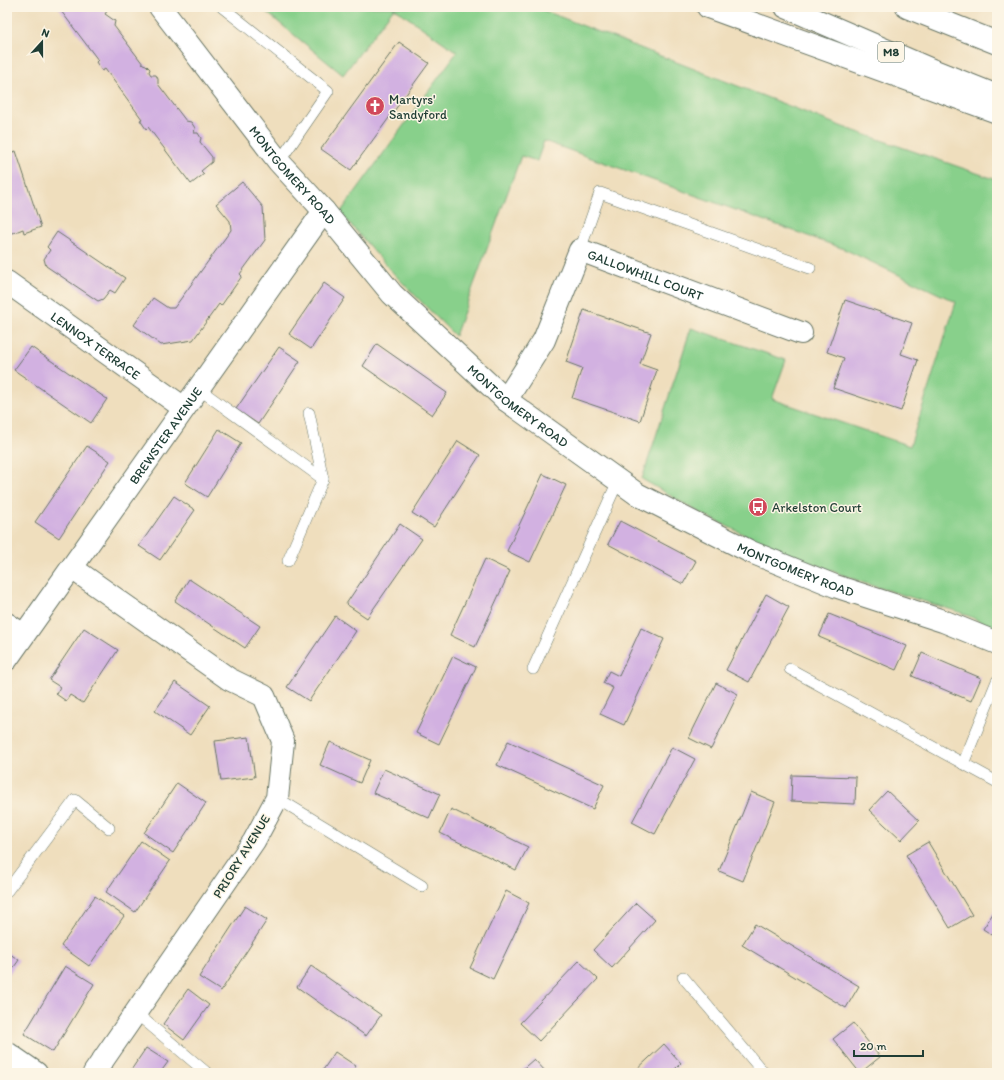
<svg xmlns="http://www.w3.org/2000/svg" width="1004" height="1080" viewBox="0 0 1004 1080" font-family="Itim,sans-serif">
  <style>
    .green { fill: #88d08b; stroke: #548660 }
    .building { fill: #d2b1e1 }
    .lines { fill: none; stroke-linecap: round; stroke-linejoin: round }
    .service-casing { stroke: #687564; stroke-width: 12 }
    .minor-casing { stroke: #687564; stroke-width: 24 }
    .motorway-casing { stroke: #687564; stroke-width: 24 }
    .service { stroke: #fff; stroke-width: 11 }
    .minor { stroke: #fff; stroke-width: 22 }
    .motorway { stroke: #fff; stroke-width: 22 }
    .labels { text-anchor: middle; stroke-width: 3; stroke-linejoin: round; paint-order: stroke }
    .shield { fill: #fcf5e5; stroke: #617469; stroke-width: 1 }
    .shield-label { font-size: 12px; font-weight: bold; fill: #1f3d34 }
    .poi-label { font-size: 13px; fill: #1f3d34; stroke: #fcf5e5; text-anchor: start }
    .street-label { font-size: 13px; fill: #1f3d34; stroke: #fcf5e5 }
  </style>
  <rect width="100%" height="100%" fill="#fcf5e5"/>
  <filter id="ink" filterUnits="userSpaceOnUse"><feTurbulence type="fractalNoise" baseFrequency=".025" numOctaves="2"/><feDisplacementMap in="SourceGraphic" scale="8" xChannelSelector="R" yChannelSelector="G"/><feConvolveMatrix kernelMatrix="1 2 1 2 8 2 1 2 1" color-interpolation-filters="sRGB"/></filter>
  <filter id="wash" filterUnits="userSpaceOnUse"><feTurbulence type="fractalNoise" baseFrequency=".012" numOctaves="4" result="noise"/><feDisplacementMap in="SourceGraphic" scale="16" xChannelSelector="R" yChannelSelector="G"/><feGaussianBlur stdDeviation="0.9" result="paint"/><feColorMatrix in="noise" values="0 0 0 0 0 0 0 0 0 0 0 0 0 0 0 0 0 1.4 0 .05"/><feComposite in="paint" operator="in"/></filter>
  <g filter="url(#wash)">
    <rect width="100%" height="100%" fill="#efdebd"/>
    <polygon class="green" points="260,7 535,7 843,127 997,180 997,629 962,613 864,583 774,549 700,513 642,479 691,328 786,360 772,399 910,446 956,302 844,249 544,141 537,161 521,156 455,336 395,275 340,213 457,52 394,8 343,75"/>
    <g id="blocks">
      <g class="building">
        <polygon points="58,7 104,7 107,11 105,14 115,21 114,26 143,64 146,65 150,69 149,72 151,75 156,75 158,79 158,84 186,121 191,122 195,128 194,133 198,133 201,138 200,142 212,157 212,162 201,171 204,174 191,184 148,127 146,129 140,120 142,119 105,69 102,71 96,62 98,60"/>
        <polygon points="399,42 429,63 351,170 321,149"/>
        <polygon points="16,151 41,227 24,233 23,229 13,233 7,231 7,154"/>
        <polygon points="242,182 263,207 265,240 240,274 242,276 221,306 219,304 193,340 161,345 134,325 153,298 168,308 174,308 231,230 230,221 216,204"/>
        <polygon points="57,232 125,278 115,293 110,290 103,299 98,301 46,266 44,259 50,250 47,247"/>
        <polygon points="324,283 345,298 311,349 289,334"/>
        <polygon points="845,300 912,323 901,354 918,360 901,411 833,388 844,358 827,352"/>
        <polygon points="584,310 651,333 640,364 657,370 640,421 572,398 582,368 566,362"/>
        <polygon points="377,344 447,393 432,415 363,366"/>
        <polygon points="31,347 107,399 91,423 14,370"/>
        <polygon points="279,347 300,361 258,424 236,409"/>
        <polygon points="219,429 241,443 207,497 185,483"/>
        <polygon points="458,441 480,455 434,527 412,513"/>
        <polygon points="87,446 110,461 59,538 35,522"/>
        <polygon points="543,474 566,485 530,562 507,551"/>
        <polygon points="174,496 195,510 160,560 139,546"/>
        <polygon points="620,521 696,561 683,584 608,544"/>
        <polygon points="400,524 422,539 367,618 346,604"/>
        <polygon points="485,559 510,571 475,647 450,635"/>
        <polygon points="189,579 260,626 245,648 175,601"/>
        <polygon points="766,594 789,607 749,682 726,670"/>
        <polygon points="829,614 907,646 896,670 819,637"/>
        <polygon points="335,616 356,631 309,701 287,687"/>
        <polygon points="84,628 118,650 83,703 70,695 66,701 56,694 60,687 49,680"/>
        <polygon points="641,628 664,639 624,725 600,714 613,688 603,683 609,671 619,676"/>
        <polygon points="922,653 981,678 971,701 912,676"/>
        <polygon points="453,656 476,667 439,744 416,733"/>
        <polygon points="175,682 210,706 190,735 155,711"/>
        <polygon points="716,683 738,694 711,749 689,738"/>
        <polygon points="249,737 255,777 221,781 215,741"/>
        <polygon points="508,741 604,785 593,809 497,765"/>
        <polygon points="330,742 370,760 360,783 320,765"/>
        <polygon points="672,747 695,759 655,834 632,822"/>
        <polygon points="384,769 440,794 429,818 373,793"/>
        <polygon points="792,775 856,777 855,804 791,801"/>
        <polygon points="177,783 206,803 173,853 144,833"/>
        <polygon points="887,791 919,821 901,840 869,810"/>
        <polygon points="751,792 775,802 743,881 719,871"/>
        <polygon points="451,809 528,847 516,870 440,833"/>
        <polygon points="141,841 170,861 135,912 106,892"/>
        <polygon points="928,842 972,915 950,928 906,855"/>
        <polygon points="506,891 529,903 493,979 470,968"/>
        <polygon points="95,896 124,916 89,966 61,946"/>
        <polygon points="636,903 655,920 612,968 593,950"/>
        <polygon points="245,906 267,920 221,991 199,977"/>
        <polygon points="997,907 997,938 983,929"/>
        <polygon points="755,924 859,986 846,1008 742,945"/>
        <polygon points="7,952 19,960 7,977"/>
        <polygon points="579,961 598,979 539,1041 520,1023"/>
        <polygon points="65,966 94,984 53,1052 24,1034"/>
        <polygon points="311,966 381,1015 366,1036 297,987"/>
        <polygon points="188,989 209,1005 184,1040 163,1024"/>
        <polygon points="853,1023 880,1057 860,1073 833,1039"/>
        <polygon points="664,1044 681,1063 671,1073 633,1073"/>
        <polygon points="146,1048 168,1062 160,1073 129,1073"/>
        <polygon points="335,1052 356,1066 351,1073 321,1073"/>
        <polygon points="534,1059 547,1073 518,1073"/>
      </g>
    </g>
  </g>
  <g filter="url(#ink)">
    <use href="#blocks" fill-opacity="0" stroke="#687564" stroke-width="1"/>
    <g class="lines">
      <defs>
        <g id="service">
          <polyline points="222,7 328,91 279,162"/>
          <polyline points="580,250 600,193 810,268"/>
          <polyline points="199,389 323,479"/>
          <polyline points="288,561 323,479 309,413"/>
          <polyline points="533,669 618,481"/>
          <polyline points="790,669 997,782"/>
          <polyline points="963,764 997,681"/>
          <polyline points="277,798 422,886"/>
          <polyline points="7,891 75,800 109,828"/>
          <polyline points="683,977 764,1073"/>
          <polyline points="136,1013 207,1073"/>
        </g>
        <g id="minor">
          <path id="s1" d="M160 7 279 162 324 211 392 294 506 400 637 494 751 552 835 586 943 621 997 643"/>
          <path id="s2" d="M7 282 184 408"/>
          <path id="s3" d="M506 400 544 340 580 250 801 333"/>
          <polyline points="72,568 229,679 264,696 283,741 277,798 254,841 94,1073"/>
          <polyline points="7,624 23,635"/>
          <path id="s4" d="M7 659 324 211"/>
          <polyline points="7,1053 36,1073"/>
        </g>
        <g id="motorway">
          <polyline points="708,7 997,112"/>
          <polyline points="786,7 932,70 997,96"/>
          <polyline points="907,7 997,43"/>
        </g>
      </defs>
      <use href="#service" class="service-casing"/>
      <use href="#minor" class="minor-casing"/>
      <use href="#motorway" class="motorway-casing"/>
      <use href="#service" class="service"/>
      <use href="#minor" class="minor"/>
      <use href="#motorway" class="motorway"/>
    </g>
  </g>
  <defs>
    <symbol id="church-disc" viewBox="-11 -11 22 22"><circle r="9.5" fill="#d1495b" stroke="#fcf5e5"/><path d="M-1.2-6h2.4v3.5h3.3v2.4h-3.3V6h-2.4V-.1h-3.3v-2.4h3.3Z" fill="#fff"/></symbol>
    <symbol id="bus-disc" viewBox="-11 -11 22 22"><circle r="9.5" fill="#d1495b" stroke="#fcf5e5"/><path d="M-5-6H5V4H4V6H2V4H-2V6H-4V4H-5ZM-3.5-4V0h7V-4ZM-3.5 1.2v1.5H-2V1.2ZM2 1.2v1.5H3.5V1.2Z" fill="#fff"/></symbol>
  </defs>
  <g fill-rule="evenodd">
    <use href="#church-disc" x="364" y="95" width="22" height="22"/>
    <use href="#bus-disc" x="747" y="496" width="22" height="22"/>
  </g>
  <g class="labels">
    <rect class="shield" x="878" y="42" width="26" height="20" rx="3"/>
    <g class="shield-label">
      <text x="891" y="56">M8</text>
    </g>
    <g class="poi-label">
      <text x="389" y="104">Martyrs'<tspan x="389" dy="15">Sandyford</tspan></text>
      <text x="772" y="512">Arkelston Court</text>
    </g>
    <g class="street-label">
      <text dy="5" stroke="none"><textPath href="#s1" startOffset="214">MONTGOMERY ROAD</textPath></text>
      <text dy="5" stroke="none"><textPath href="#s3" startOffset="238">GALLOWHILL COURT</textPath></text>
      <text dy="5" stroke="none"><textPath href="#s2" startOffset="109">LENNOX TERRACE</textPath></text>
      <text dy="5" stroke="none"><textPath href="#s1" startOffset="538">MONTGOMERY ROAD</textPath></text>
      <text dy="5" stroke="none"><textPath href="#s4" startOffset="274">BREWSTER AVENUE</textPath></text>
      <text dy="5" stroke="none"><textPath href="#s1" startOffset="862">MONTGOMERY ROAD</textPath></text>
      <text transform="translate(241 856) rotate(-58)" y="5">PRIORY AVENUE</text>
    </g>
  </g>
  <rect width="1004" height="1080" fill="none" stroke="#fcf5e5" stroke-width="24"/>
  <g transform="translate(42 42) rotate(21)" stroke="#fcf5e5" stroke-width="3" paint-order="stroke">
  <path d="M0-3L7 15L0 10L-7 15Z" fill="#1f3d34"/>
  <text y="-6" font-size="11" font-weight="bold" text-anchor="middle" fill="#1f3d34">N</text>
  </g>
  <path d="M854 1050v6h69v-6" fill="none" stroke="#1f3d34" stroke-width="2"/>
  <text x="860" y="1050" font-size="12" fill="#1f3d34" stroke="#fcf5e5" stroke-width="3" paint-order="stroke">20 m</text>
</svg>
